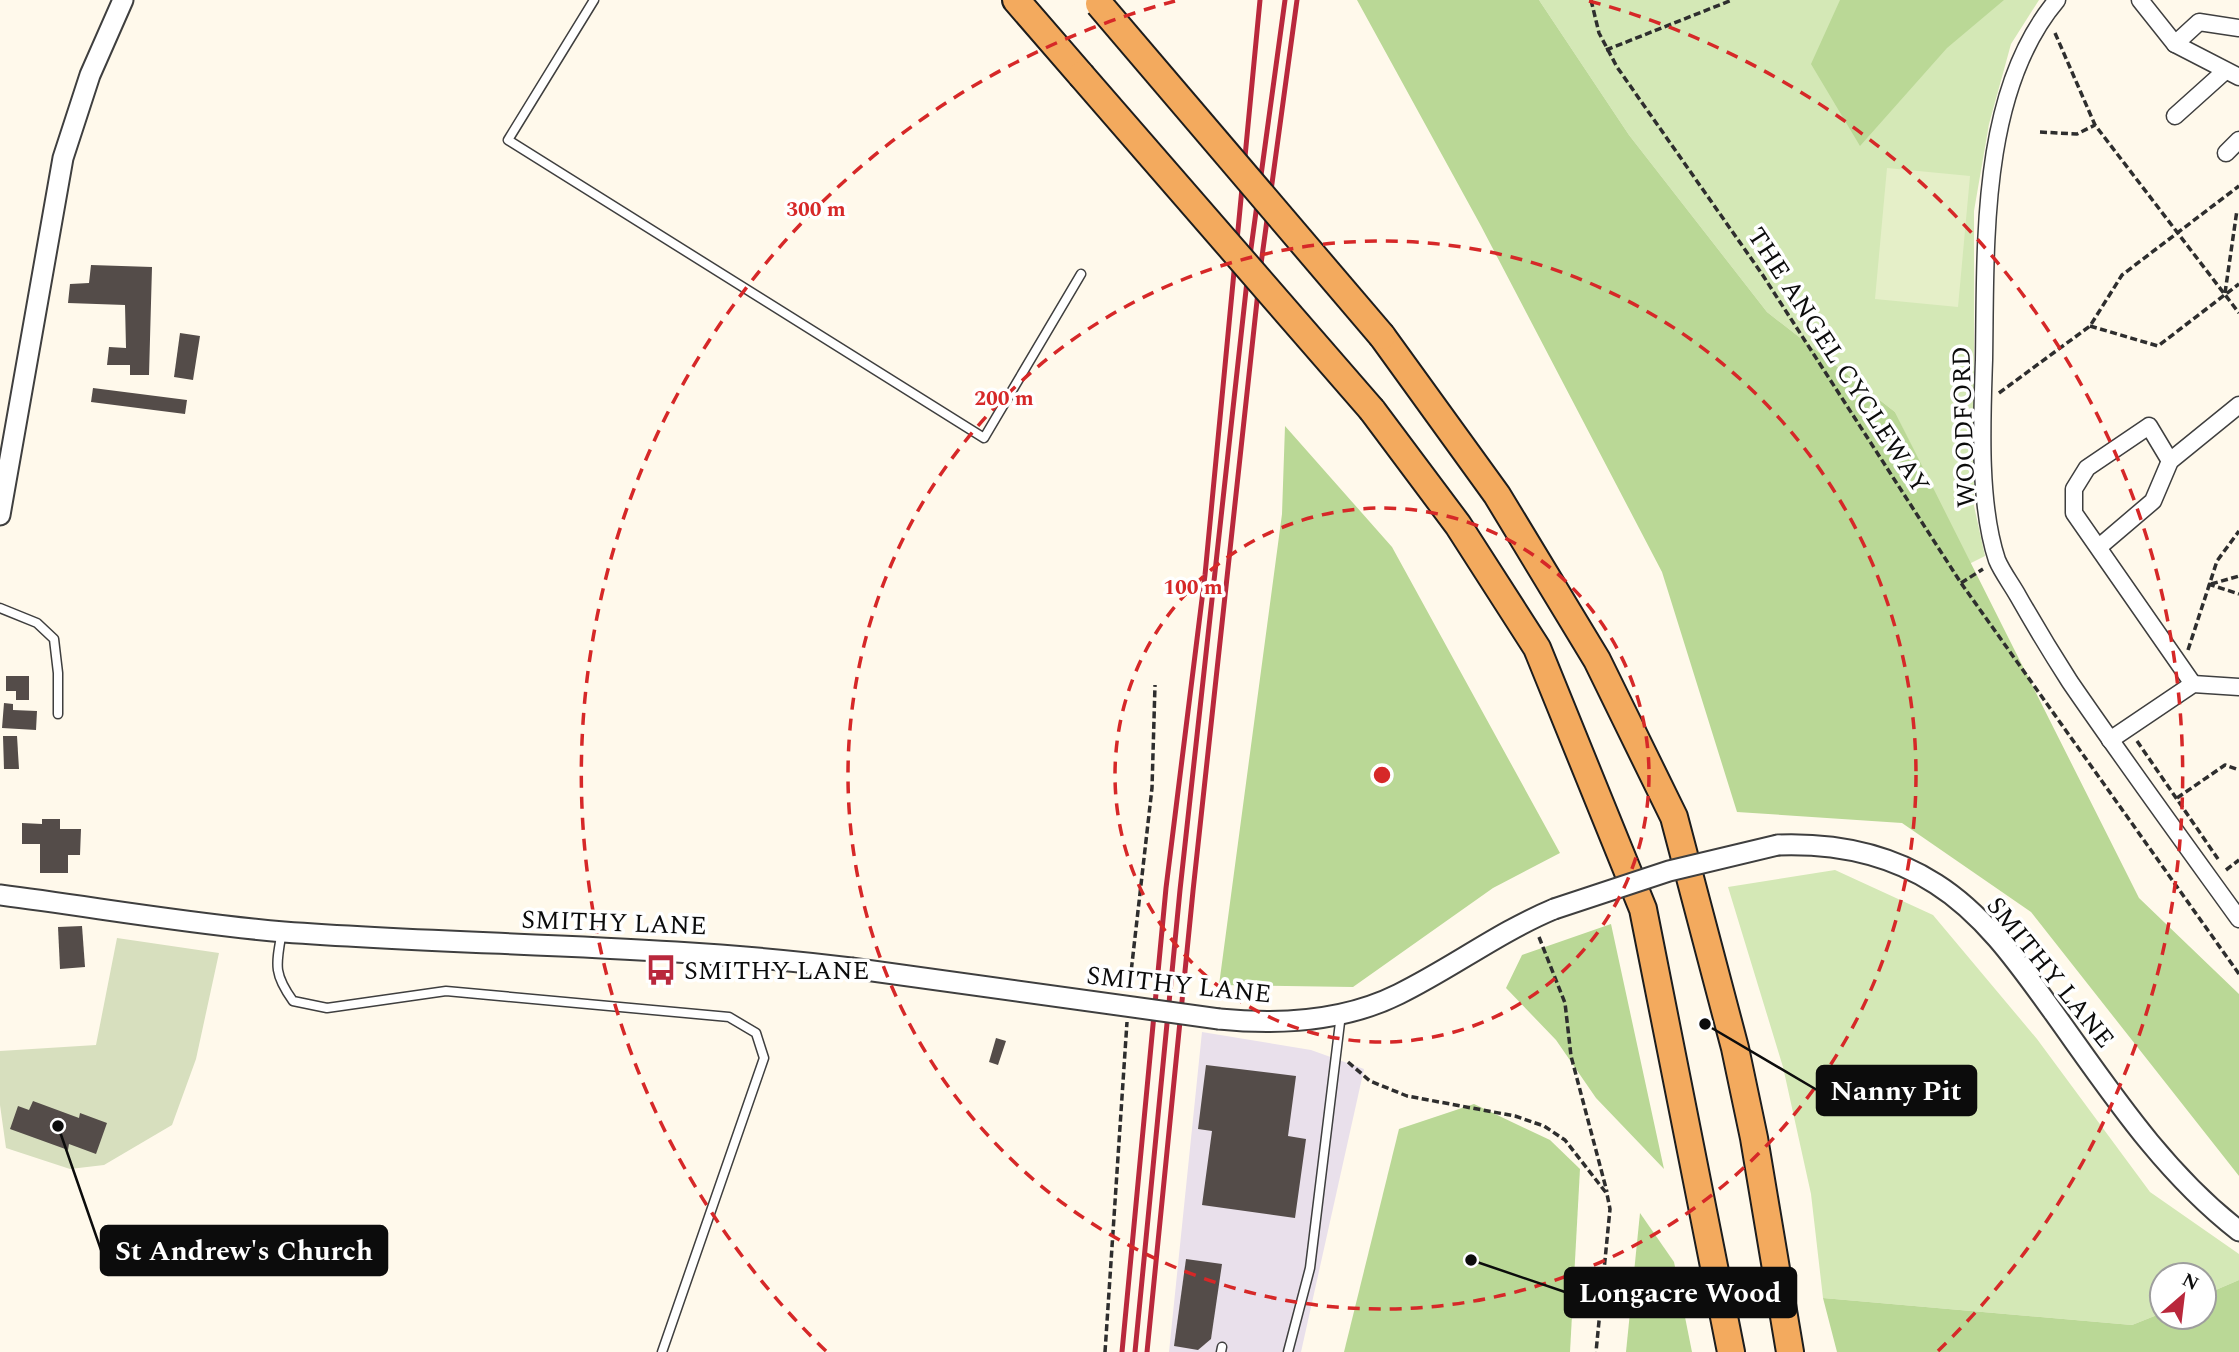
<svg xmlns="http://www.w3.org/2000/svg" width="2239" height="1352" viewBox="0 0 2239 1352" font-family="Spectral,serif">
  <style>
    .industrial { fill: #e9e0eb }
    .green { fill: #d4e8b6 }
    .forest { fill: #bad896 }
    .cemetery { fill: #d7dfbe }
    .pitch { fill: #e5efc8 }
    .building { fill: #544c49 }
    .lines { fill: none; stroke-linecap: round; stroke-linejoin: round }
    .service-casing { stroke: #3f3f3f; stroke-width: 11 }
    .minor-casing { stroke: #3f3f3f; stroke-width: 19 }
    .tertiary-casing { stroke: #3f3f3f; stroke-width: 23 }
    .trunk-casing { stroke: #1d1d1d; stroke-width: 30 }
    .path { stroke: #2e2e2e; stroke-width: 3.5; stroke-dasharray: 7 3.5; stroke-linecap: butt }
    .service { stroke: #fff; stroke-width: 8 }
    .minor { stroke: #fff; stroke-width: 16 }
    .tertiary { stroke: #fff; stroke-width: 19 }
    .trunk { stroke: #f3aa5e; stroke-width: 26 }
    .rail { stroke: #b9283c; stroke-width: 5 }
    .tertiary-bridge-casing { stroke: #3f3f3f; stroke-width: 23; stroke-linecap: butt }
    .trunk-bridge-casing { stroke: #1d1d1d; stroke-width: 30; stroke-linecap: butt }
    .tertiary-bridge { stroke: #fff; stroke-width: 19 }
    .trunk-bridge { stroke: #f3aa5e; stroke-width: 26 }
    .ring { fill: none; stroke: #d62828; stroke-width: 3.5; stroke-dasharray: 12 9 }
    .labels { text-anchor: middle; stroke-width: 7; stroke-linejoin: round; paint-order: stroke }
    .street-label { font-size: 26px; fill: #0c0c0c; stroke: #fff }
    .poi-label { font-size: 26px; fill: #0c0c0c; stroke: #fff; text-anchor: start }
    .centre { fill: #d62828; stroke: #fff; stroke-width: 3.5 }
    .ring-label { font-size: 21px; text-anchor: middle; font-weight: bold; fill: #d62828; stroke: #fff; stroke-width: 7; stroke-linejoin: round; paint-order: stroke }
    .leader { fill: none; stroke: #0c0c0c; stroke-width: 2.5 }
    .callout-dot { fill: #0c0c0c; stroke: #fff; stroke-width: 2.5 }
    .callout { fill: #0c0c0c; stroke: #0c0c0c; stroke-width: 2.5 }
    .callout-label { font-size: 28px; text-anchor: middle; font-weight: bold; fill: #fff }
  </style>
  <rect width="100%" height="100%" fill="#fff9eb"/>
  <polygon class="industrial" points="1202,1032 1311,1050 1364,1069 1301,1352 1169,1352"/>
  <g class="green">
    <polygon points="1539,0 2039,0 2011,44 1989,124 1974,211 1974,506 1985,556 1969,564 1895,412 1767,312 1629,135"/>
    <polygon points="1835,870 1933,915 2037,1039 2150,1192 2239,1254 2239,1280 2204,1295 2204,1275 2162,1275 2162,1313 2132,1325 1823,1298 1811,1194 1783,1067 1728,887"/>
  </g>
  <g class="forest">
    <polygon points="1357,0 1539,0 1629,135 1767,312 1895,412 2139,898 2239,994 2239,1176 2031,912 1902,823 1737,812 1662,572 1481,226"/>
    <polygon points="1840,0 2004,0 1947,48 1860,146 1811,64"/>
    <polygon points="1285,426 1392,547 1560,853 1493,888 1353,987 1219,985 1282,514"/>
    <polygon points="1611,924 1664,1169 1596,1098 1556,1040 1506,988 1522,955"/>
    <polygon points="1474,1104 1550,1140 1580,1169 1570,1352 1344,1352 1399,1129"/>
    <polygon points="1640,1213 1674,1262 1692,1352 1626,1352"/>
    <polygon points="2239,1280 2239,1352 1837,1352 1823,1298 2132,1325 2162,1313 2162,1317 2204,1317 2204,1295"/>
  </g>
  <polygon class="cemetery" points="117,938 219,953 196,1059 172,1125 104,1165 70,1169 6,1148 0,1105 0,1051 96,1045"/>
  <polygon class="pitch" points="1887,168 1970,176 1958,307 1875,299"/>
  <g class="building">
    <polygon points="91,265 152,267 149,375 130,375 130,365 107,365 109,347 126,348 125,305 68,303 70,284 89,283"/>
    <polygon points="180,333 200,336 193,380 174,377"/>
    <polygon points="93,388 187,400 185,414 91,402"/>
    <polygon points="6,676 29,676 29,700 16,700 16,691 6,691"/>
    <polygon points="4,703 13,704 13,710 37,711 36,730 2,728"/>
    <polygon points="3,736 17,736 19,769 4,769"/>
    <polygon points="42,819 60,819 60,829 81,829 80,855 68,855 68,873 40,873 40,844 22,844 22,823 42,824"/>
    <polygon points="82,926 85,967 60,969 58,927"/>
    <polygon points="996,1038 1006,1041 998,1065 989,1062"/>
    <polygon points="1206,1065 1296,1076 1288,1136 1306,1139 1295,1218 1202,1205 1212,1131 1198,1129"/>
    <polygon points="33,1101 79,1118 80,1113 107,1123 96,1154 69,1144 68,1150 10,1129 18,1106 29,1110"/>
    <polygon points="1186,1259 1222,1264 1211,1339 1198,1350 1174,1346"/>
  </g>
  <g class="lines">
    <defs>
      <g id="service">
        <polyline points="594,0 508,140 984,438 1081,274"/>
        <polyline points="0,608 37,623 54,639 58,673 58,714"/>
        <path d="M282 931C276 965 273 973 293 1001L327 1008 446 991 729 1017 756 1033 764 1058 662 1352"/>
        <polyline points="1221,1352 1222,1347"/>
        <polyline points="1288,1352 1310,1268 1341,1014"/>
      </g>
      <g id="minor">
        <path d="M2057 0C1979 92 1986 246 1984 360 1982 420 1978 503 1997 560 2002 572 2012 585 2018 596 2035 626 2052 654 2070 682 2125 762 2182 840 2239 919"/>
        <polyline points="2140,0 2175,44 2239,77"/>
        <polyline points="2175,44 2199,22 2239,28"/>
        <polyline points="2175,116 2224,72"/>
        <polyline points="2226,153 2239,140"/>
        <polyline points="2170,461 2149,426 2087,468 2074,489 2074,513 2193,684"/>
        <polyline points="2099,547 2153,501 2170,461 2239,405"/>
        <polyline points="2110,740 2193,684 2239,687"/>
      </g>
      <g id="tertiary">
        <polyline points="0,515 63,158 90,75 123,0"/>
        <path d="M1778 845C1834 843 1888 853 1936 884 1985 915 2020 966 2054 1013 2110 1091 2162 1171 2239 1231"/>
        <path d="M0 895C94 907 189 924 284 932 473 946 663 944 851 968"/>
        <path d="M1219 1019C1280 1025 1343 1022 1399 994 1452 968 1499 932 1554 909"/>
      </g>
      <g id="trunk">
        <polyline points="1016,0 1081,75"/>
        <polyline points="1382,336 1497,495 1597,660 1674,817 1735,1048 1754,1138 1790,1352"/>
        <polyline points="1372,410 1458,525 1537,648 1643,909 1731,1352"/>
      </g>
    </defs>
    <use href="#service" class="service-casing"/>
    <use href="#minor" class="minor-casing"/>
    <use href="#tertiary" class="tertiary-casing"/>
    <use href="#trunk" class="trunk-casing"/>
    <g class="path">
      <polyline points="1591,0 1599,33 1617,67 1762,274 1961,583 2239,974"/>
      <polyline points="2055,33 2095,125 2239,313"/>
      <polyline points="1606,50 1732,0"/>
      <polyline points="2040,132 2077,134 2095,125"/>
      <polyline points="2225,293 2237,210"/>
      <polyline points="2090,326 2158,346 2239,284"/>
      <polyline points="1999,393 2090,326 2122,275 2239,186"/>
      <polyline points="1961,583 1983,569"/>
      <polyline points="2208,584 2239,594"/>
      <polyline points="2211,584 2239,576"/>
      <polyline points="2188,650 2217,561 2239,531"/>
      <polyline points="2137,741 2218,859"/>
      <polyline points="2177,798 2225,765 2239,770"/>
      <polyline points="2226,870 2239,860"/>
      <polyline points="1539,937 1565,1003 1571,1056 1607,1192"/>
      <polyline points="1129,990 1152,788 1155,685"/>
      <polyline points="1348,1062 1370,1081 1407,1096 1515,1116 1544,1126 1565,1140 1607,1194 1610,1209 1596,1352"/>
      <polyline points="1105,1352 1127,1022"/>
    </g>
    <use href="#service" class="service"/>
    <use href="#minor" class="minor"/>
    <use href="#tertiary" class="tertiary"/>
    <use href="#trunk" class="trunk"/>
    <g class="rail">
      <polyline points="1122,1352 1166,888 1205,575 1260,0"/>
      <polyline points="1135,1352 1180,890 1249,263 1285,0"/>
      <polyline points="1147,1352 1193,891 1261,264 1297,0"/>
    </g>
    <defs>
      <g id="tertiary-bridge">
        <polyline points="1554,909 1669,871 1778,845"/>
        <polyline points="851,968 1219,1019"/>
      </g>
      <g id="trunk-bridge">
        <polyline points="1099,4 1382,336"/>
        <polyline points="1081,75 1372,410"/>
      </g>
    </defs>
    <use href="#tertiary-bridge" class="tertiary-bridge-casing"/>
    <use href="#trunk-bridge" class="trunk-bridge-casing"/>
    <use href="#tertiary-bridge" class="tertiary-bridge"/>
    <use href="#trunk-bridge" class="trunk-bridge"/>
  </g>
  <g class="ring">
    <circle cx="1382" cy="775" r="267"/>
    <circle cx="1382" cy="775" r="534"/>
    <path d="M826 1351A801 801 0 0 1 1175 1M1589 1A801 801 0 0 1 1938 1351"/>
  </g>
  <defs>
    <symbol id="bus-bare" viewBox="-9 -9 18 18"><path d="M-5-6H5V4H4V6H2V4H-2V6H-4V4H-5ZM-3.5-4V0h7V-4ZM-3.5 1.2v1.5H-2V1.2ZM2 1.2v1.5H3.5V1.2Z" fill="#b9283c" stroke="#fff" stroke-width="2.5" paint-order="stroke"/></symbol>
  </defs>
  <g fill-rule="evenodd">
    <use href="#bus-bare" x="639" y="948" width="44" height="44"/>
  </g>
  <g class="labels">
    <g class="street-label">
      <text transform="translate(1839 360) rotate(57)" y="9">THE ANGEL CYCLEWAY</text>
      <text transform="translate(1963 427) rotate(-92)" y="9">WOODFORD</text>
      <text transform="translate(614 922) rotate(2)" y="9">SMITHY LANE</text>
      <text transform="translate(2051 972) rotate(51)" y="9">SMITHY LANE</text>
      <text transform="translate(1179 984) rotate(6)" y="9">SMITHY LANE</text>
    </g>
    <g class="poi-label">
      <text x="684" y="979">SMITHY LANE</text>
    </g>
  </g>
  <circle cx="1382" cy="775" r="10" class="centre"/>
  <g class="ring-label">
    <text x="816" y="216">300 m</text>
    <text x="1004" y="405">200 m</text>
    <text x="1193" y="594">100 m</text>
  </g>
  <path class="leader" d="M1705 1024L1817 1090M58 1126L101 1250M1471 1260L1565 1292"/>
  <g class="callout-dot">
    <circle cx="1705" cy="1024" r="7"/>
    <circle cx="58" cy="1126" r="7"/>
    <circle cx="1471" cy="1260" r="7"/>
  </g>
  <g class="callout">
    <rect x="1817" y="1066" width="159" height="49" rx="7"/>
    <rect x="101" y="1226" width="286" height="49" rx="7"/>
    <rect x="1565" y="1268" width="231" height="49" rx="7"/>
  </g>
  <g class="callout-label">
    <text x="1896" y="1100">Nanny Pit</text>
    <text x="244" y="1260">St Andrew's Church</text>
    <text x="1680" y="1302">Longacre Wood</text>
  </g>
  <g transform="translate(2183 1296) rotate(28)"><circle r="33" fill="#ffffff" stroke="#9e9e9e" stroke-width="2"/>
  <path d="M0-5L12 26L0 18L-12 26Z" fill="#b9283c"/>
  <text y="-10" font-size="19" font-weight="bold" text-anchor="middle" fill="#0c0c0c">N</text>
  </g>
</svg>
